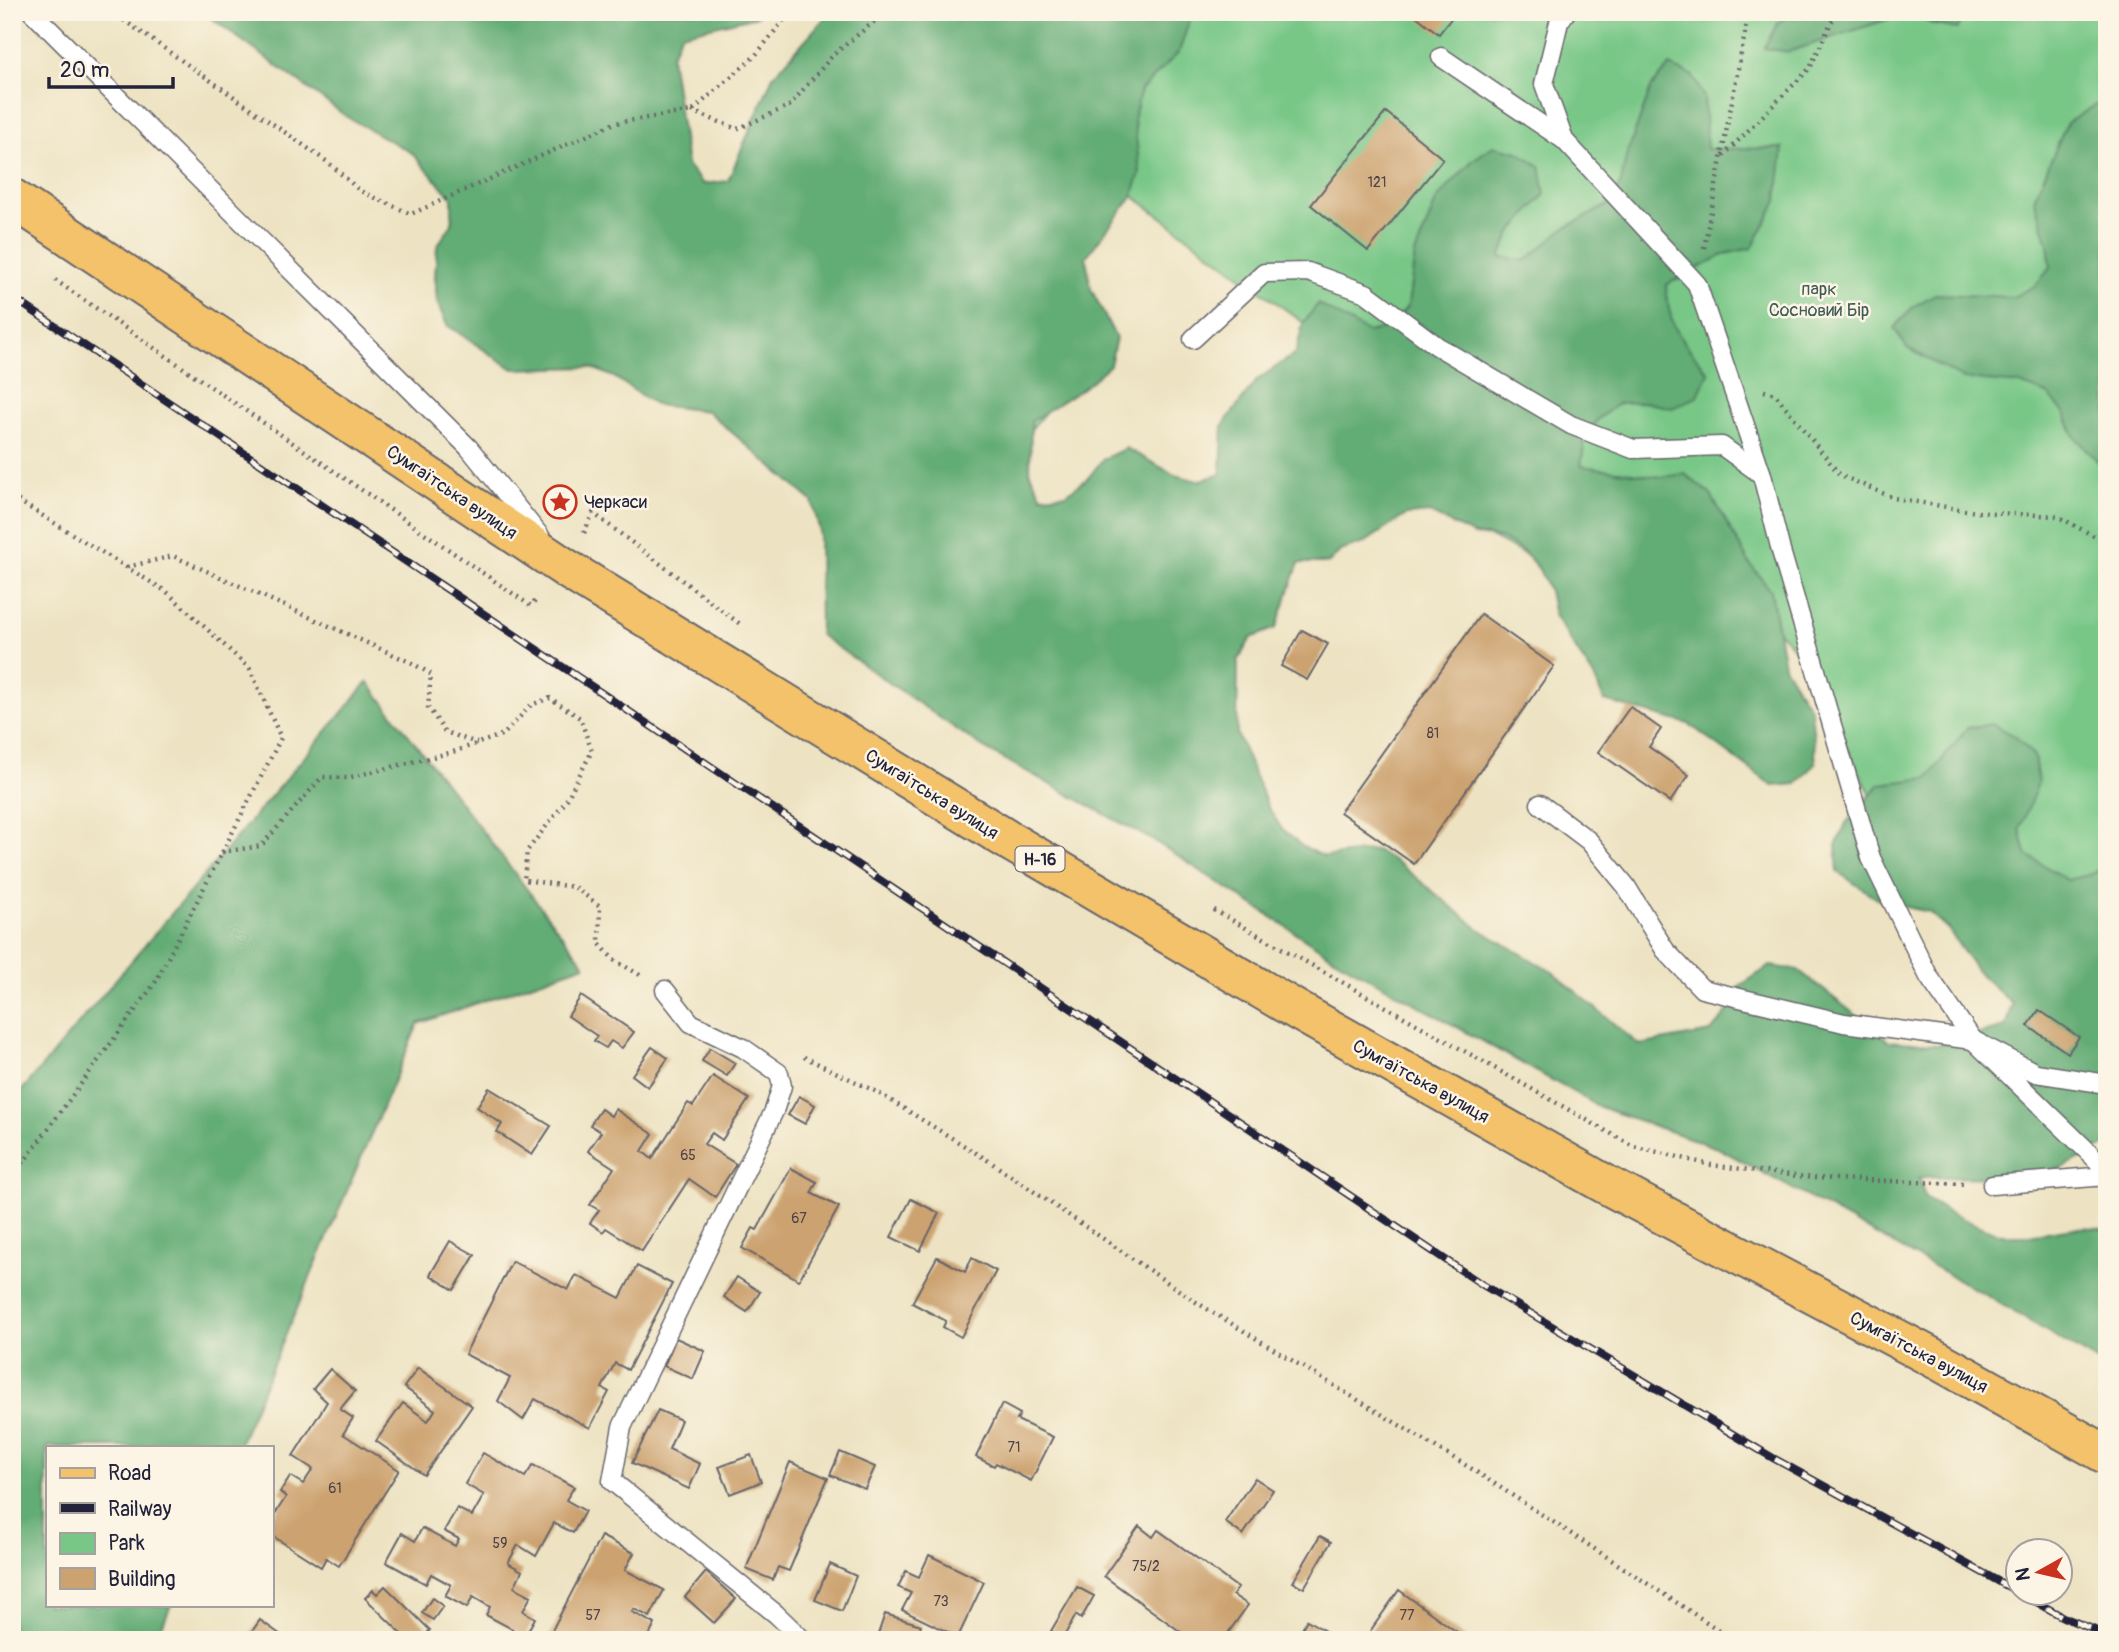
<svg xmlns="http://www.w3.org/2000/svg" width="2119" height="1652" viewBox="0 0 2119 1652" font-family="Pangolin,sans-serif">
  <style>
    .green { fill: #78c787; stroke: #4d7461; stroke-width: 2 }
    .forest { fill: #62ac74; stroke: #426758; stroke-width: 2 }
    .building { fill: #cca26f }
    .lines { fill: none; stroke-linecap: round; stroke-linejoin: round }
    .lane-casing { stroke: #69666b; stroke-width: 21 }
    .primary-casing { stroke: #69666b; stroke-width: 42 }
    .path { stroke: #69666b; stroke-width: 4.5; stroke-dasharray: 2 5; stroke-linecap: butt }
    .lane { stroke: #fff; stroke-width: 18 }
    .primary { stroke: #f3c26a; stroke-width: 38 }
    .rail-casing { stroke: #22223b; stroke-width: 8 }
    .rail { stroke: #fcf5e5; stroke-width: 5; stroke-dasharray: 16; stroke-linecap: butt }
    .labels { text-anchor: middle; stroke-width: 5; stroke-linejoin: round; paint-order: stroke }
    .number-label { font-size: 14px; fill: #4c4248 }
    .shield { fill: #fcf5e5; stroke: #63616e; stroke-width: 2 }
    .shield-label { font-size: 16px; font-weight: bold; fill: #22223b }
    .park-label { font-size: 18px; fill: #405c56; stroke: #fcf5e5 }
    .street-label { font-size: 18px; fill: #22223b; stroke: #fcf5e5 }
    .poi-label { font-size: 18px; fill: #22223b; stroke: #fcf5e5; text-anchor: start }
  </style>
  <rect width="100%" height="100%" fill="#fcf5e5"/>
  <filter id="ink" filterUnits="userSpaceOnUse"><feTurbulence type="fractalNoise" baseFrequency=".0143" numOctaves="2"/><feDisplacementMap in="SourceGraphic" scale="14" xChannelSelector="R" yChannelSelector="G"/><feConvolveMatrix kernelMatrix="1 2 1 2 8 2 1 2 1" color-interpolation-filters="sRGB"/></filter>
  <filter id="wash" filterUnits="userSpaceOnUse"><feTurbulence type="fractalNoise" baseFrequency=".00686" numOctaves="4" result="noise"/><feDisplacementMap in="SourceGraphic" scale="28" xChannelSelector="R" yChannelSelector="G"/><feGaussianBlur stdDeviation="1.57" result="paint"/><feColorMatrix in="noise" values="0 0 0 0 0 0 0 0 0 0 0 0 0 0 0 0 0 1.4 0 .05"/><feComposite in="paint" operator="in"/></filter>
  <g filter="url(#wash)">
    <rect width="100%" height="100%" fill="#ede3c3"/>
    <polygon class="green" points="878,12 2107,12 2107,1027 1907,866 1799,653 1718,568 1533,559 1431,506 1406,399 1106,176 1057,238 1081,369 951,526"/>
    <g class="forest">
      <path d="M203 12H760L757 16 681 34 671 56 687 165 703 184 728 181 773 76 830 12H1192L1179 52 1141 90 1134 118 1140 173 1132 197 1086 257 1091 289 1116 338 1110 365 1083 388 1031 421 1030 473 1042 496 1066 494 1088 478 1103 459 1126 448 1175 475 1198 481 1221 474 1223 425 1257 380 1296 353 1303 323 1318 304 1367 332 1392 327 1408 305 1415 254 1437 199 1473 160 1493 146 1518 152 1540 166 1545 194 1510 234 1500 257 1525 261 1563 229 1608 205 1621 183 1626 157 1651 88 1669 66 1692 75 1704 97 1707 149 1783 148 1777 201 1752 248 1725 254 1666 285C1668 329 1682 340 1709 373L1697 397 1672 408 1644 402 1619 403 1599 418 1585 439 1581 466 1661 477 1685 474 1711 495 1750 564 1771 591 1784 666 1811 710 1816 763 1797 784 1773 786 1689 724 1604 701 1595 679 1554 615 1549 591 1539 569 1523 551 1501 538 1474 535 1430 513 1406 515 1364 543 1340 551 1329 563H1299L1276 628 1251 638 1238 660 1237 734 1268 807 1282 829 1303 847 1325 857 1376 850 1398 863 1479 929 1554 973 1639 1045 1711 1032 1729 1010 1740 986 1770 966 1798 970 1889 1041 1937 1045 2005 1027 2012 1004 1976 970 1948 929 1929 912 1882 902 1838 872 1836 846 1846 823 1880 784 1928 778 1967 728 1992 724 2015 736 2034 756 2038 783 2020 829 2026 854 2067 880 2092 874 2107 865V1145L2041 1178 1919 1177 1925 1198C1945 1211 1996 1238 2020 1236 2049 1233 2078 1223 2107 1230V1367L1977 1290 1720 1149 1600 1107 1339 961 1156 842 982 747 820 635 819 528 812 501 707 411 656 405 614 377 590 367 513 369 447 325 437 302 435 277 437 246 452 224V198L412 153 347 117Z"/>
      <polygon points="1793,12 1910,12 1788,52 1764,48 1778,23"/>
      <polygon points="1913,12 1968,12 1957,29 1932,24"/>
      <polygon points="2107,98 2107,471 2075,437 2065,414 2049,395 2020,384 1964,379 1907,348 1894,328 1913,307 1935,294 2013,297 2035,286 2051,267 2048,244 2034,199 2067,123"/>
      <polygon points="368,682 585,965 418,1024 238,1447 47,1447 47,1605 171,1605 156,1640 12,1640 12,1102"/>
    </g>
    <g id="blocks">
      <g class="building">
        <polygon points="1411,12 1456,12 1439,34"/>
        <polygon points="1386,112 1443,159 1368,251 1311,205"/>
        <polygon points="1481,614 1554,666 1414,864 1340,812"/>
        <polygon points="1302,630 1328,644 1307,680 1281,666"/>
        <polygon points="1630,707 1661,729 1649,747 1689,775 1670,802 1598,752"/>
        <polygon points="581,996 634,1032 622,1048 611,1041 606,1048 594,1041 597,1036 568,1016"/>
        <polygon points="2039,1010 2079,1037 2068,1053 2028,1026"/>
        <polygon points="652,1047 668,1058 648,1087 632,1075"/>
        <polygon points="710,1048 735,1063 727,1076 702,1061"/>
        <polygon points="713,1076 749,1099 722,1140 712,1133 704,1144 736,1164 715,1197 689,1179 642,1251 606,1228 603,1232 590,1223 599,1210 590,1205 614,1168 588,1151 601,1132 590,1125 601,1109 611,1116 615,1109 653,1134 642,1151 652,1159 688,1103 693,1106"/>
        <polygon points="489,1088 551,1126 532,1155 497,1132 502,1124 477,1107"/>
        <polygon points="799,1096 815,1105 805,1124 788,1115"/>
        <polygon points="791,1168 817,1182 811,1193 839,1207 799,1280 742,1248 753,1228 757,1230"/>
        <polygon points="911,1199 939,1213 920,1251 891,1237"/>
        <polygon points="450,1241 475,1255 454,1290 430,1275"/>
        <polygon points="937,1257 965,1272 972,1258 996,1271 961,1337 943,1327 946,1321 912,1303"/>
        <polygon points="512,1261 568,1290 576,1275 620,1298 637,1266 672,1284 628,1370 615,1363 602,1388 609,1392 590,1428 535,1399 523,1420 498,1401 510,1378 465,1354"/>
        <polygon points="737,1277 760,1292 747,1312 724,1297"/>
        <polygon points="676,1338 705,1351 693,1379 664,1366"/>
        <polygon points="418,1368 472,1406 424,1475 376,1441 403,1403 428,1421 435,1410 404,1387"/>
        <polygon points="330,1369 355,1391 340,1409 353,1418 343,1434 399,1470 339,1566 326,1558 321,1567 271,1535 271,1520 286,1497 280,1492 290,1476 303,1484 313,1469 293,1456 327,1402 313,1389"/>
        <polygon points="1002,1404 1020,1414 1017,1420 1053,1437 1031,1481 996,1463 994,1466 976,1457"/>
        <polygon points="658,1410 681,1420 669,1449 700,1464 689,1489 632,1463"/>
        <polygon points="840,1452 875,1467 865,1489 830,1475"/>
        <polygon points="483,1453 525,1477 533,1465 574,1487 566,1500 585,1511 573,1533 554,1523 536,1556 518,1545 508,1563 522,1571 514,1587 531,1596 523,1611 535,1618 525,1636 486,1615 490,1607 473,1597 467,1608 445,1596 451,1585 431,1574 426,1584 386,1562 402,1533 415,1541 422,1528 455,1546 459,1539 444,1531 457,1508 472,1516 484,1495 465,1484"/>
        <polygon points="751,1455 761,1482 730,1494 719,1467"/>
        <polygon points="790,1462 828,1478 789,1571 778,1567 773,1580 746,1569"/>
        <polygon points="1255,1478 1273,1490 1243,1535 1225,1522"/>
        <polygon points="1139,1526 1153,1537 1158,1530 1238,1588 1233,1595 1248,1605 1223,1640 1192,1640 1104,1576"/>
        <polygon points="601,1536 634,1553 625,1570 664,1590 650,1617 634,1609 632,1612 655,1624 647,1640 547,1640"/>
        <polygon points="1320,1536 1331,1542 1304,1588 1293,1582"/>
        <polygon points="929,1555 984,1582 958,1637 902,1610 911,1593 898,1587 906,1571 919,1577"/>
        <polygon points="830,1564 856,1576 842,1611 815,1600"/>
        <polygon points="706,1572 736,1599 714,1623 685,1597"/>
        <polygon points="385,1586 430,1630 421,1640 408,1640 365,1598 373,1590 377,1594"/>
        <polygon points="1077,1587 1094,1596 1081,1619 1076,1615 1063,1638 1051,1631"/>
        <polygon points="1399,1590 1468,1640 1364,1640"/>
        <polygon points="432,1598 443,1606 433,1620 422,1613"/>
        <polygon points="885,1614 921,1625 916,1640 876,1640"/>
        <polygon points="260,1620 288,1640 246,1640"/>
        <polygon points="1307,1620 1325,1631 1339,1640 1295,1640"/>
      </g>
    </g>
  </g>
  <g filter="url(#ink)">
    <use href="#blocks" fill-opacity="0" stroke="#69666b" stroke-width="2"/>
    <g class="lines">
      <defs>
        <g id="lane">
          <polyline points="32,12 469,448 540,536"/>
          <polyline points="1441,57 1564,140 1697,284 1762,475 1781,551 1871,858 1929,977 1973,1040 2107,1170"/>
          <polyline points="1564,140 1544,84 1559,22 1566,12"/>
          <polyline points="1193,339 1264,273 1308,272 1366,293 1437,346 1571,425 1633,449 1722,446 1762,475"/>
          <polyline points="1540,804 1589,841 1626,886 1665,950 1702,989 1844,1023 1973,1040 2036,1073 2107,1084"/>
          <polyline points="665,990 691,1023 743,1048 779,1073 782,1086 774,1111 622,1427 612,1481 776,1614 803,1640"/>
          <polyline points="1992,1185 2107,1176"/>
        </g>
        <polyline id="primary" points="12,198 567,569 1013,843 1300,1012 1605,1184 1941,1362 2107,1455"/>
      </defs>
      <use href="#lane" class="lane-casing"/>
      <use href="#primary" class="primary-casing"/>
      <g class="path">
        <polyline points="112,12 329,163 360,191 411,214 615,123 692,111 755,56 790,12"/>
        <polyline points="692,111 737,129 789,106 834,54 886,12"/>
        <polyline points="1723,156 1810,68 1836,12"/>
        <polyline points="1704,248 1749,12"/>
        <polyline points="55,280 531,606 537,599"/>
        <polyline points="1764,391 1775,394 1840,475 1894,498 1976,512 2057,516 2107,543"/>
        <polyline points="12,497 167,592 250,669 281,738 155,983 12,1178"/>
        <polyline points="584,533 593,513 740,624"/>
        <polyline points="127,567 173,556 412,663 431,674 428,707 445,732 477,743"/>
        <polyline points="222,852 261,846 322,777 347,778 453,752 504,734 531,705 550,698 580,718 592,751 566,801 527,851 524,880 574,887 600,906 599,943 614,960 640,975"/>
        <polyline points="1214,910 1633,1146 1711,1165 1813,1178 1963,1184"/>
        <polyline points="804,1057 877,1092 989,1161 1199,1304 1472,1469 1734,1640"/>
      </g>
      <use href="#lane" class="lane"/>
      <use href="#primary" class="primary"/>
      <defs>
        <g id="rail">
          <polyline points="12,297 1483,1285 1773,1458 2018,1592"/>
          <polyline points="2019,1592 2063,1617 2107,1635"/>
        </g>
      </defs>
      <use href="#rail" class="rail-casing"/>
      <use href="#rail" class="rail"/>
    </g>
  </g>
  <defs>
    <symbol id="sight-ring" viewBox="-11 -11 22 22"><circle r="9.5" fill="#fcf5e5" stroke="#c8321e" stroke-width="1.5"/><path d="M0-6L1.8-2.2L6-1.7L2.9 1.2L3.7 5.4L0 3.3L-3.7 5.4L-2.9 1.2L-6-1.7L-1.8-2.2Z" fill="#c8321e"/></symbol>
  </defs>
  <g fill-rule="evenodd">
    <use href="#sight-ring" x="541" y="483" width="38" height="38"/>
  </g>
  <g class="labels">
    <g class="number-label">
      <text x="1377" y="187">121</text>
      <text x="1433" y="738">81</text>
      <text x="688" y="1160">65</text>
      <text x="799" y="1223">67</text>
      <text x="1014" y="1452">71</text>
      <text x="335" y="1493">61</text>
      <text x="500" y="1548">59</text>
      <text x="1146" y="1571">75/2</text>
      <text x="941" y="1606">73</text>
      <text x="593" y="1620">57</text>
      <text x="1407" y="1620">77</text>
    </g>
    <rect class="shield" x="1015.5" y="846.5" width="49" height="25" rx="5"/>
    <g class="shield-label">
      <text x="1040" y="865">Н-16</text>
    </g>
    <g class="park-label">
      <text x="1819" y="295">парк<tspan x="1819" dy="21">Сосновий Бір</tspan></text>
    </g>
    <g class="street-label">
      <text transform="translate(452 492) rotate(34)" y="6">Сумгаїтська вулиця</text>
      <text transform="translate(932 794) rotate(32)" y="6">Сумгаїтська вулиця</text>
      <text transform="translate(1421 1081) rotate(29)" y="6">Сумгаїтська вулиця</text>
      <text transform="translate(1919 1352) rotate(28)" y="6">Сумгаїтська вулиця</text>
    </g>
    <g class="poi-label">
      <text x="584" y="508">Черкаси</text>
    </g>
  </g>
  <rect width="2119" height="1652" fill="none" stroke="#fcf5e5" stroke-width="42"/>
  <rect x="46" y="1446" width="228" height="161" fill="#fcf5e5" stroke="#a5a1a1" stroke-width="2"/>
  <rect x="60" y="1468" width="35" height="10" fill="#f3c26a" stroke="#a5a1a1" stroke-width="2"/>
  <text x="108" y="1480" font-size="21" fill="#22223b">Road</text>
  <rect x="60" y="1503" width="35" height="10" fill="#22223b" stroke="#a5a1a1" stroke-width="2"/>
  <text x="108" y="1516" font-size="21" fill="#22223b">Railway</text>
  <rect x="60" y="1533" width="35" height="21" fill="#78c787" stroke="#a5a1a1" stroke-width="2"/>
  <text x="108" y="1550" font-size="21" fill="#22223b">Park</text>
  <rect x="60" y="1568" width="35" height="21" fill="#cca26f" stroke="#a5a1a1" stroke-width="2"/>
  <text x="108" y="1586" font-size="21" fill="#22223b">Building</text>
  <g transform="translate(2039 1572) rotate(262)"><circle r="33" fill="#fcf5e5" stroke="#a5a1a1" stroke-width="2"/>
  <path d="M0-5L12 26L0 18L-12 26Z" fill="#c8321e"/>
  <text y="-10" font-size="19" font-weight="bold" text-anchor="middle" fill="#22223b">N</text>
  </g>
  <path d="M49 77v10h124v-10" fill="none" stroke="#22223b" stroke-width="3.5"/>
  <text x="60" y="77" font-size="21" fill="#22223b" stroke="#fcf5e5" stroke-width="5" paint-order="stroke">20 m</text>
</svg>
